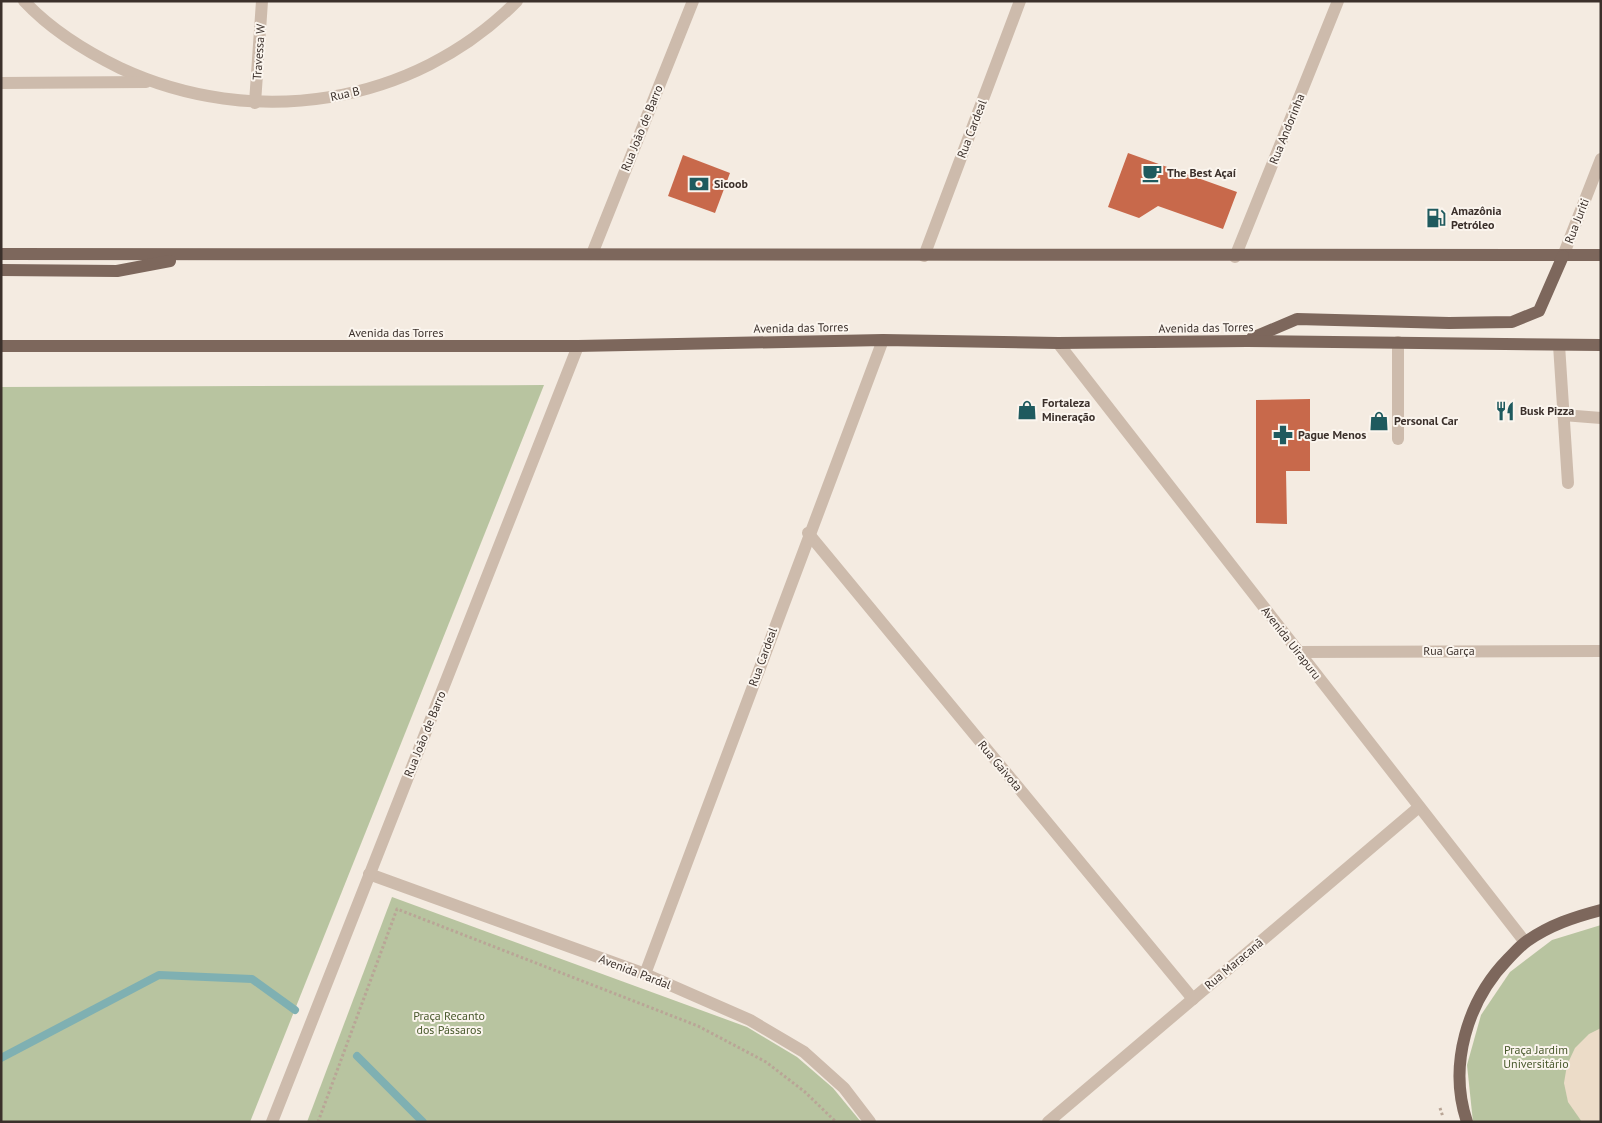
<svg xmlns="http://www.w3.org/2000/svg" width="1602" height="1123" viewBox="0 0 1602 1123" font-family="'PT Sans',sans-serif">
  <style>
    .green { fill: #b8c4a0 }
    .plaza { fill: #ecdcc8 }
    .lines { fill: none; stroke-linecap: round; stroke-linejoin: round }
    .stream { stroke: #7fb0b2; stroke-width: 8 }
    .building { fill: #c8694b }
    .path { stroke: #b9a596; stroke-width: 3; stroke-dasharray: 2.5 2.5; stroke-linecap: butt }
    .minor { stroke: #cdbbac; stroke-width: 12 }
    .major { stroke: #7d675c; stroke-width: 12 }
    .labels { text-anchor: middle; stroke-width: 4; stroke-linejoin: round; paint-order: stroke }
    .street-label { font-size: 12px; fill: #3b302b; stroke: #fbf5ee }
    .poi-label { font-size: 12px; font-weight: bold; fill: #3b302b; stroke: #fbf5ee; text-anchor: start }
    .park-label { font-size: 12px; fill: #4a5a2e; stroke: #fbf5ee }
  </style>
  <rect width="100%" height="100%" fill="#f4ebe1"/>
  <g class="green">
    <polygon points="544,385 250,1122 1,1122 1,387"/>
    <polygon points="392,897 747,1027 797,1057 833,1088 861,1122 307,1122"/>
    <polygon points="1601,925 1601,1122 1473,1122 1467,1065 1481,1015 1510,972 1552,940"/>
  </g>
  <polygon class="plaza" points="1601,1028 1601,1122 1582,1122 1568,1102 1564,1083 1567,1065 1575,1048 1589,1034"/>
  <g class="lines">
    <g class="stream">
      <polyline points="357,1056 423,1122"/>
      <polyline points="1,1058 159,975 252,979 295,1010"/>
    </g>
  </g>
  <g class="building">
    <polygon points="1128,153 1237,192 1223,229 1158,206 1139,218 1108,207"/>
    <polygon points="683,155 730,173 715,213 668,196"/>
    <polygon points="1310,399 1310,471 1286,471 1287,524 1256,523 1256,400"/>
  </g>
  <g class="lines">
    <g class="path">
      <polyline points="1440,1108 1443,1117"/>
      <polyline points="318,1122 397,909 698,1026 766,1062 805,1092 836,1122"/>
    </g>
    <g class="minor">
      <path d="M24 1C51 30 85 51 120 68 253 130 413 106 517 1"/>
      <polyline points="1,83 146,82"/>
      <polyline points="255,103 262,1"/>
      <polyline points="592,254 693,1"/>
      <polyline points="924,256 1020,1"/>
      <polyline points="1563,256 1601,159"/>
      <polyline points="1235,257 1338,1"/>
      <polyline points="1058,343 1525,942"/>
      <polyline points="1559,345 1568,483"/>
      <polyline points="1563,415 1601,418"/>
      <polyline points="1398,439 1398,342"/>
      <polyline points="808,533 1193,999"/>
      <polyline points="1298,652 1601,651"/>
      <polyline points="369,874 645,974 750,1020 804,1052 844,1088 870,1122"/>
      <polyline points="645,974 883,340"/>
      <polyline points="272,1122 578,346"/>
      <polyline points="1048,1122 1419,807"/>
    </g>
    <g class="major">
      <polyline points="1,254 1601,255"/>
      <polyline points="1,270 117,271 170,261"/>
      <polyline points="1252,338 1297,319 1449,323 1512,322 1539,311 1563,256"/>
      <polyline points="1,346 578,346 883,340 1058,343 1247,341 1601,345"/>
      <path d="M1467 1122C1448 1066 1467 1001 1508 959 1514 953 1520 946 1527 941 1550 925 1574 917 1601 910"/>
    </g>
  </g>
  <defs>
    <symbol id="cafe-bare" viewBox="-9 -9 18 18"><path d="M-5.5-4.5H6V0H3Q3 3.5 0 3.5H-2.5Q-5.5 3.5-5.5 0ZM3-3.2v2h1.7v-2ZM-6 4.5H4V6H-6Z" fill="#1f5a5e" stroke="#fbf5ee" stroke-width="2.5" paint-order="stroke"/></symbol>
    <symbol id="bank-bare" viewBox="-9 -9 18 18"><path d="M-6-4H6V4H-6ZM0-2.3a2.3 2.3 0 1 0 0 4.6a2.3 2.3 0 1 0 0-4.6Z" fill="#1f5a5e" stroke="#fbf5ee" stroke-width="2.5" paint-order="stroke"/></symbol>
    <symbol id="fuel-bare" viewBox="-9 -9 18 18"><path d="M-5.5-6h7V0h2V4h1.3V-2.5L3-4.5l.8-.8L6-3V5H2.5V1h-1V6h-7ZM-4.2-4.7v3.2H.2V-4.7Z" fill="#1f5a5e" stroke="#fbf5ee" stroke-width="2.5" paint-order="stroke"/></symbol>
    <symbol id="shop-bare" viewBox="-9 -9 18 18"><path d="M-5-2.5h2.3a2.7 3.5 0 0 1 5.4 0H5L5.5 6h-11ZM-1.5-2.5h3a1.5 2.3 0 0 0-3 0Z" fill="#1f5a5e" stroke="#fbf5ee" stroke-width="2.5" paint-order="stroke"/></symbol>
    <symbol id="restaurant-bare" viewBox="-9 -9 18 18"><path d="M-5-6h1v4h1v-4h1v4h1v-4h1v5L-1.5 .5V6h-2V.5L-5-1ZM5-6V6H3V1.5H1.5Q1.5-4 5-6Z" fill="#1f5a5e" stroke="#fbf5ee" stroke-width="2.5" paint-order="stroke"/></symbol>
    <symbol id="pharmacy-bare" viewBox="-9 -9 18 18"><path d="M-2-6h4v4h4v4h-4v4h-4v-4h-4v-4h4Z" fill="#1f5a5e" stroke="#fbf5ee" stroke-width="2.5" paint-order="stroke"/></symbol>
  </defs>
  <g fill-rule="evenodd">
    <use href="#cafe-bare" x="1138" y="159" width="28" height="28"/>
    <use href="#bank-bare" x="685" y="170" width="28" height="28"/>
    <use href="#fuel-bare" x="1422" y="204" width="28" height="28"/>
    <use href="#shop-bare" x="1013" y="396" width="28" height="28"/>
    <use href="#restaurant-bare" x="1491" y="397" width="28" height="28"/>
    <use href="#shop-bare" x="1365" y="407" width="28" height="28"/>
    <use href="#pharmacy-bare" x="1269" y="421" width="28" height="28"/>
  </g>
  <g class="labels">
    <g class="street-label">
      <text transform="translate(259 52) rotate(-86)" y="4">Travessa W</text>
      <text transform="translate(345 94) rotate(-13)" y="4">Rua B</text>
      <text transform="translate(642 128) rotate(-68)" y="4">Rua João de Barro</text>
      <text transform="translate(972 129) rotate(-69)" y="4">Rua Cardeal</text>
      <text transform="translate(1287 129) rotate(-68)" y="4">Rua Andorinha</text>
      <text transform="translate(1577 221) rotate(-69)" y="4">Rua Juriti</text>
      <text transform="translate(801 328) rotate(-1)" y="4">Avenida das Torres</text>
      <text transform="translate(1206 328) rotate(-1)" y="4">Avenida das Torres</text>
      <text x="396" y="337">Avenida das Torres</text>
      <text transform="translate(1291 643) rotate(52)" y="4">Avenida Uirapuru</text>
      <text x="1449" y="655">Rua Garça</text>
      <text transform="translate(763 657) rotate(-70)" y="4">Rua Cardeal</text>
      <text transform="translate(425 734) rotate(-68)" y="4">Rua João de Barro</text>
      <text transform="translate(1000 766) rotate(50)" y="4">Rua Gaivota</text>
      <text transform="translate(1234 964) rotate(-40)" y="4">Rua Maracanã</text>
      <text transform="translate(635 972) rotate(21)" y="4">Avenida Pardal</text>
    </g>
    <g class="poi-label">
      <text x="1167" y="177">The Best Açaí</text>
      <text x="714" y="188">Sicoob</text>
      <text x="1451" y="215">Amazônia<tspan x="1451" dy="14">Petróleo</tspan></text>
      <text x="1042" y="407">Fortaleza<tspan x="1042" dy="14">Mineração</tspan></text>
      <text x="1520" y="415">Busk Pizza</text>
      <text x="1394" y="425">Personal Car</text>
      <text x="1298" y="439">Pague Menos</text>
    </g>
    <g class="park-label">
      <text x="449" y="1020">Praça Recanto<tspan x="449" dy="14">dos Pássaros</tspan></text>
      <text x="1536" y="1054">Praça Jardim<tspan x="1536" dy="14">Universitário</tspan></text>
    </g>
  </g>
  <rect width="1602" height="1123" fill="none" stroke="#3b302b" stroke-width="5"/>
</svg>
